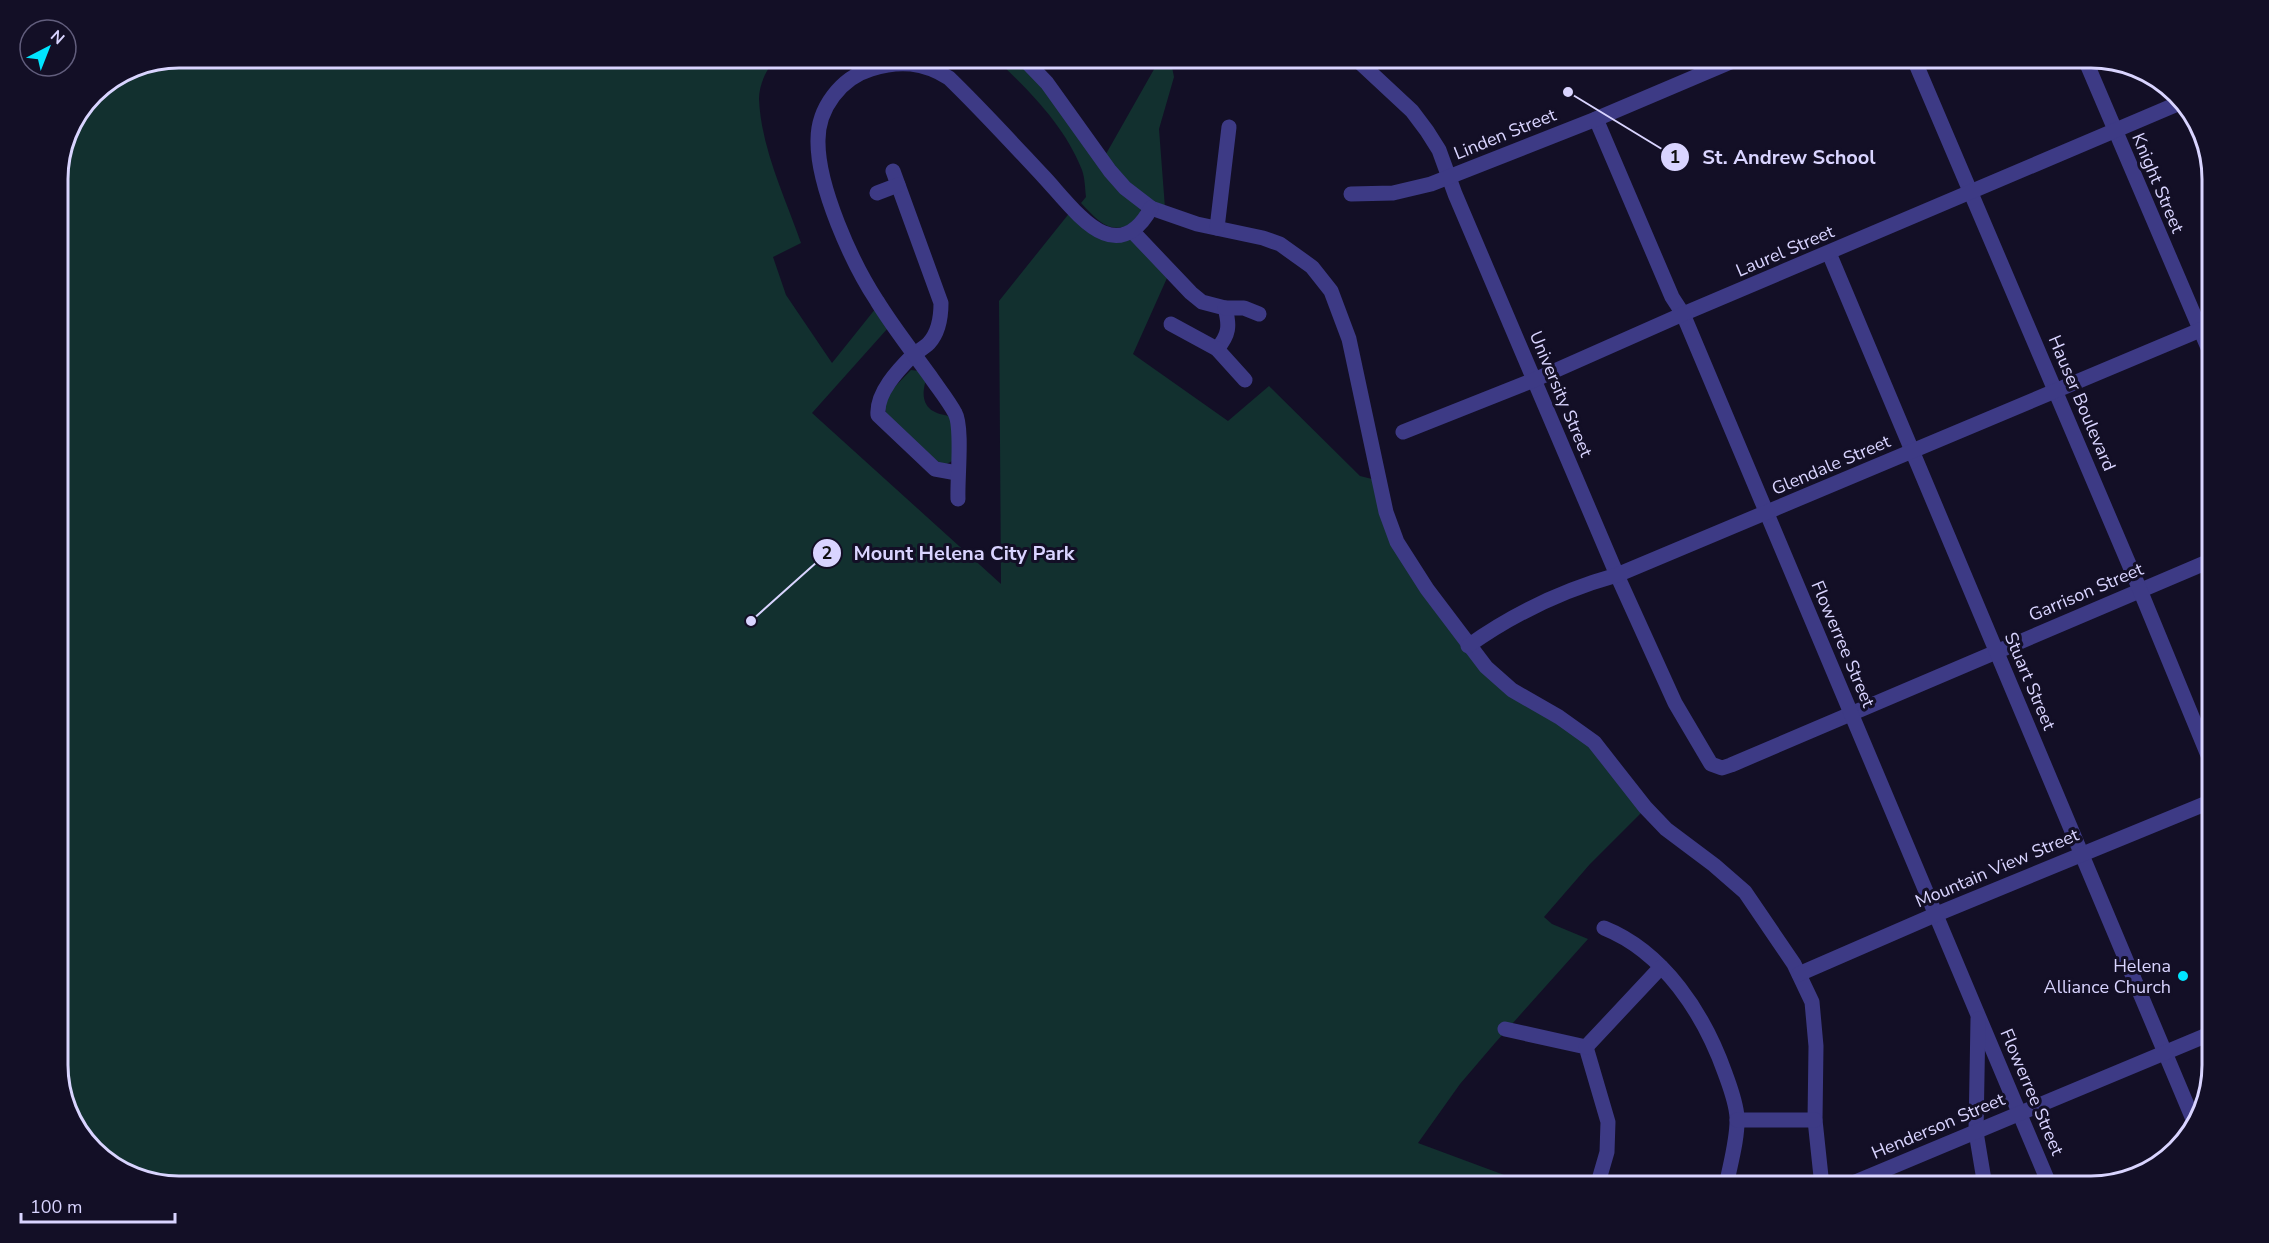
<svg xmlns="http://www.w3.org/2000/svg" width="2269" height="1243" viewBox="0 0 2269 1243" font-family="'Nunito Sans',sans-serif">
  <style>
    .green { fill: #12302f }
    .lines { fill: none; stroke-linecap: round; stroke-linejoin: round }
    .minor { stroke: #3d3a85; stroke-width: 15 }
    .poi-dot { fill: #00e5ff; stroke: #130f26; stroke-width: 2 }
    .labels { text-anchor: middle; stroke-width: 6; stroke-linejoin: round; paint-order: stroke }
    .street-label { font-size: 18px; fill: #d9d4ff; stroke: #130f26 }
    .poi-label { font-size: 18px; fill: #d9d4ff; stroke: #130f26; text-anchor: end }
    .rim { fill: none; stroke: #d9d4ff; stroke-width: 3 }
    .leader { fill: none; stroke: #d9d4ff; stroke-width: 2 }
    .callout-dot { fill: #d9d4ff; stroke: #130f26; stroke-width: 2 }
    .mark-label { font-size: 18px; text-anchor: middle; font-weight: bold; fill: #111 }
    .callout-label { font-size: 20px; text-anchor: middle; font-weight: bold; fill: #d9d4ff; stroke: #130f26; stroke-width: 6; stroke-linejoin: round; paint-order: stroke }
  </style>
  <rect width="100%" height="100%" fill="#130f26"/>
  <g class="green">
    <path d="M178 57H777C767 68 759 84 759 99 761 148 785 197 801 243L773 257 786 295 832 363 876 308 888 328 812 413 1001 584 999 301 1071 211 1132 240 1167 278 1133 354 1228 421 1269 386 1360 476 1372 479 1380 512 1470 656 1589 743 1643 811 1590 864 1544 917 1552 924 1588 939 1495 1043 1460 1084 1418 1143 1515 1179 1514 1186H178L124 1173 77 1132 57 1073V171L66 132 93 92 132 66Z"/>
    <path d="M994 57H1017L1141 208 1139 219C1112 238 1100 223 1081 203L1086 197C1085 189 1085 178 1082 170 1064 124 1028 90 994 57Z"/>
    <path d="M1161 57H1170L1174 77 1159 129 1165 208C1139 197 1120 177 1106 154Z"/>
    <path d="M911 370 919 371 926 380C922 392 922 406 935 412 942 416 947 413 953 420L952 461 943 466 887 417 883 399Z"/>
  </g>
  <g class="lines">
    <g class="minor">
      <polyline points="1022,57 1047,83 1110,171 1125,188 1151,208 1197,224 1263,238 1280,244 1312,267 1331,291 1349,339 1386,512 1397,542 1427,589 1486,667 1512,690 1559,717 1594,742 1645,807 1666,829 1714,865 1745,892 1794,964 1812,1002 1816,1046 1815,1120 1822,1186"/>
      <polyline points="1354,57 1412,111 1427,131 1439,150 1455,194 1617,575 1675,703 1711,764 1722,768 1731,765 2212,560"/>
      <polyline points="1913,57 2140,590 2212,765"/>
      <polyline points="2084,57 2212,357"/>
      <polyline points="1596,119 1672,297 1683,314 2050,1186"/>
      <path d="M893 171 941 303C941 318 939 332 929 343 924 348 918 351 913 355 898 370 876 393 878 415L935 469 957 473"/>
      <polyline points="877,193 898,185"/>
      <polyline points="1351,194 1393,193 1431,184 1596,119 1742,57"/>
      <polyline points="1217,228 1229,127"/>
      <path d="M1133 232 1191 293 1202 302 1225 308C1230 326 1229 335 1217 349"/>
      <polyline points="1829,253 2195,1124"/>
      <polyline points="1225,308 1244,308 1259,314"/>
      <polyline points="1171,324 1217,349 1245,380"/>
      <polyline points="1403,432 1534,380 1683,314 2182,102"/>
      <path d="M958 499C957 480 963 427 955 413 948 400 938 388 930 376 912 351 893 327 877 301 852 263 817 186 818 140 818 108 841 78 871 69 900 60 923 62 949 78 982 110 1013 144 1044 177 1060 194 1083 225 1104 233 1126 242 1142 225 1151 208"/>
      <path d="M1468 646C1513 614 1563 590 1617 575L2212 325"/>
      <path d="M1604 928C1664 952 1704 1014 1725 1073 1730 1087 1736 1102 1737 1117 1738 1138 1730 1165 1726 1186"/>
      <polyline points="1799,974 1937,914 2212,801"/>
      <polyline points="1978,1019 1976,1132 1985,1186"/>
      <polyline points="1505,1029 1586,1047 1608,1122 1607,1152 1598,1183"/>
      <polyline points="1586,1047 1661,967"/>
      <polyline points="1737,1120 1815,1120"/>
      <polyline points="1846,1186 2212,1033"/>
    </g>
  </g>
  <circle class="poi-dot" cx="2183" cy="976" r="6"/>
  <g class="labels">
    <g class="street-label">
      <text transform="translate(1505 134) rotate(-22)" y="6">Linden Street</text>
      <text transform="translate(2158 183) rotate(67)" y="6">Knight Street</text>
      <text transform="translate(1785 251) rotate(-23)" y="6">Laurel Street</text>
      <text transform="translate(1561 394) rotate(67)" y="6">University Street</text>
      <text transform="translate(2082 403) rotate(67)" y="6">Hauser Boulevard</text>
      <text transform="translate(1831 465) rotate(-23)" y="6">Glendale Street</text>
      <text transform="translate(2086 592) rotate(-23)" y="6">Garrison Street</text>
      <text transform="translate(1843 644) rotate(67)" y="6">Flowerree Street</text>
      <text transform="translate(2030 681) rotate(67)" y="6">Stuart Street</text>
      <text transform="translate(1997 868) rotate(-23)" y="6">Mountain View Street</text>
      <text transform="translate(2032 1092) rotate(67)" y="6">Flowerree Street</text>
      <text transform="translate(1938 1126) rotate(-23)" y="6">Henderson Street</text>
    </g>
    <g class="poi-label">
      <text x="2171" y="972">Helena<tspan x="2171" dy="21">Alliance Church</tspan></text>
    </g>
  </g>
  <path d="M0 0H2269V1243H0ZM179 68H2091A111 111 0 0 1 2202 179V1065A111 111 0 0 1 2091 1176H179A111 111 0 0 1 68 1065V179A111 111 0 0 1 179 68Z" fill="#130f26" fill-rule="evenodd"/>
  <path class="rim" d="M179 68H2091A111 111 0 0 1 2202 179V1065A111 111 0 0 1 2091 1176H179A111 111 0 0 1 68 1065V179A111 111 0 0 1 179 68Z"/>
  <path class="leader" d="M1568 92L1675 157M751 621L827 553"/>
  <g class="callout-dot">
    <circle cx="1568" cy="92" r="6"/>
    <circle cx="751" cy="621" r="6"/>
    <circle cx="1675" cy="157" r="15"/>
    <circle cx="827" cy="553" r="15"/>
  </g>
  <g class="mark-label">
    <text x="1675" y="163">1</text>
    <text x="827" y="559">2</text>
  </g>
  <g class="callout-label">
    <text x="1789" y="164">St. Andrew School</text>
    <text x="964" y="560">Mount Helena City Park</text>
  </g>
  <g transform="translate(48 48) rotate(42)"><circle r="28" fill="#130f26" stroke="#625e7d" stroke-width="1.5"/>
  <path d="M0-4.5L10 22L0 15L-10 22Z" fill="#00e5ff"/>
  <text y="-9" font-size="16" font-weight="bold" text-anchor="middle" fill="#d9d4ff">N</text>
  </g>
  <path d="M21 1213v9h154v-9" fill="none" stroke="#d9d4ff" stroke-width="3"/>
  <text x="30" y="1213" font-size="18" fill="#d9d4ff" stroke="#130f26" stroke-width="4.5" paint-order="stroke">100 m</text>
</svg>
